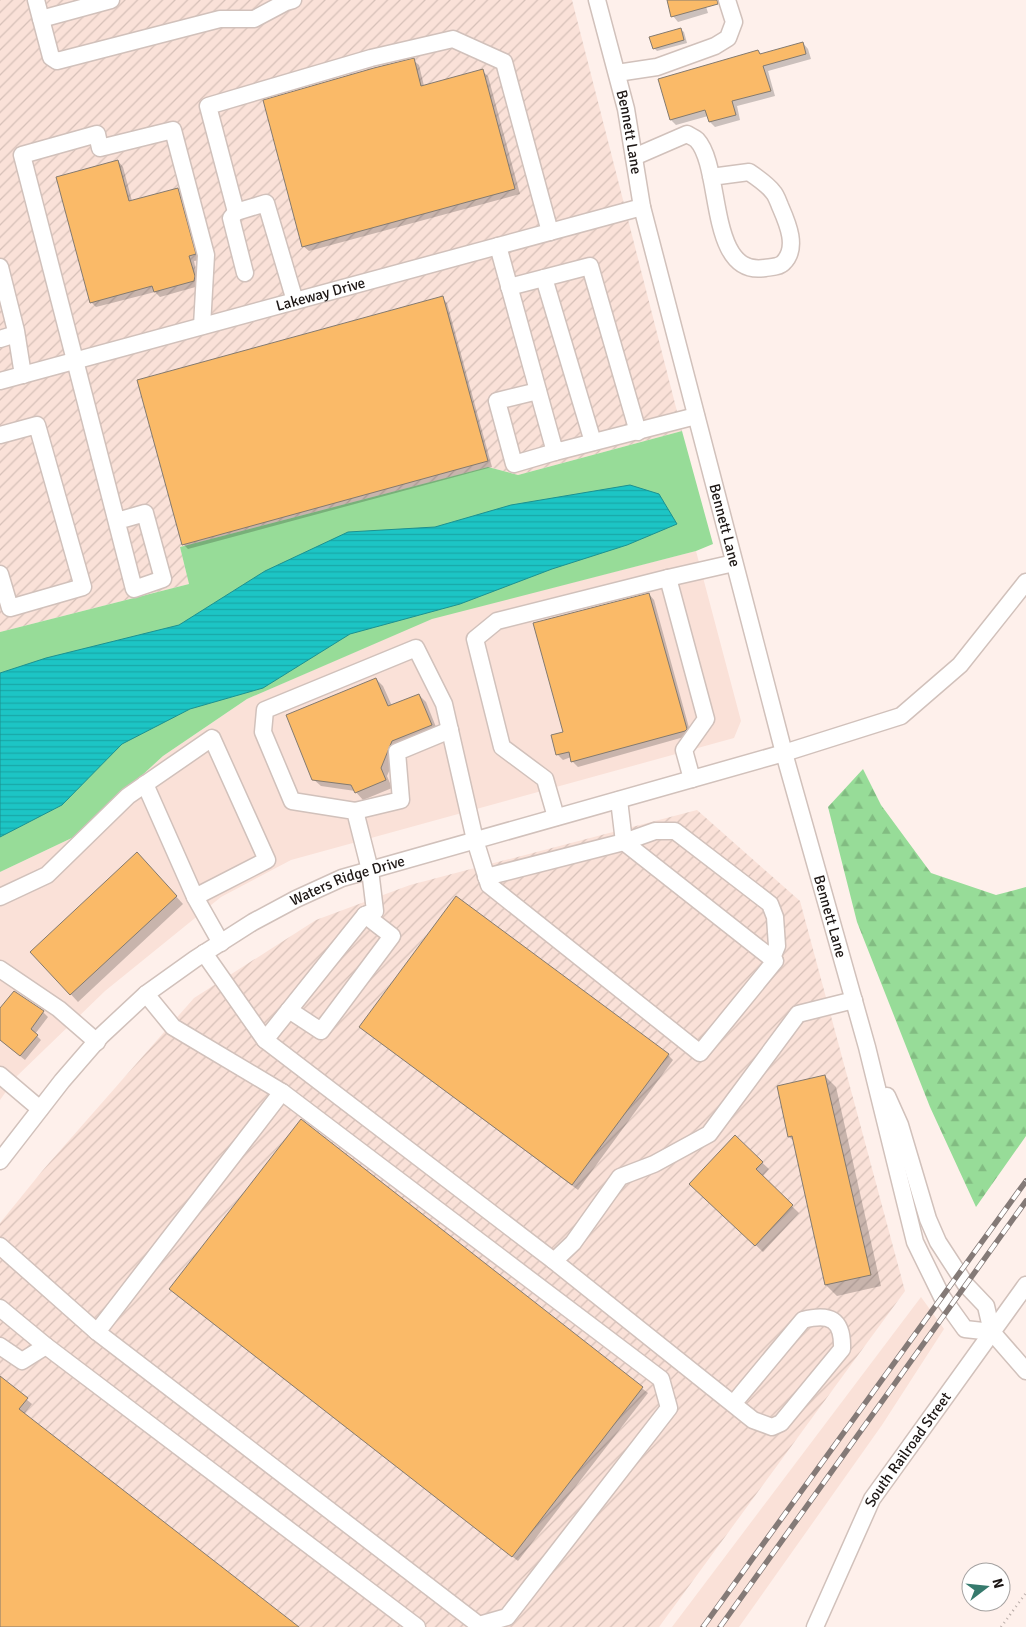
<svg xmlns="http://www.w3.org/2000/svg" width="1026" height="1627" viewBox="0 0 1026 1627" font-family="Signika,sans-serif">
  <style>
    .built { fill: #fae1d8 }
    .industrial { fill: url(#industrial-furrows) }
    .grass { fill: #97dc98 }
    .forest { fill: url(#forest-firs) }
    .water { fill: url(#water-rules); stroke: #1c9190 }
    .shadow { fill: #0003 }
    .building { fill: #faba68; stroke: #847a6f }
    .lines { fill: none; stroke-linecap: round; stroke-linejoin: round }
    .minor-casing { stroke: #d1c1bb; stroke-width: 19 }
    .path { stroke: #b7aba7; stroke-width: 2.5; stroke-dasharray: 1 4; stroke-linecap: butt }
    .minor { stroke: #fff; stroke-width: 16 }
    .rail-casing { stroke: #847a77; stroke-width: 5.5 }
    .rail { stroke: #fff; stroke-width: 4; stroke-dasharray: 11; stroke-linecap: butt }
    .labels { text-anchor: middle; stroke-width: 5; stroke-linejoin: round; paint-order: stroke }
    .street-label { font-size: 15px; fill: #1d1715; stroke: #fff }
  </style>
  <defs>
    <pattern id="industrial-furrows" width="10" height="10" patternUnits="userSpaceOnUse" patternTransform="scale(1.25)"><rect width="10" height="10" fill="#fae1d8"/><path d="M-1 1l2-2M0 10L10 0M9 11l2-2" fill="none" stroke="#d6c0b8"/></pattern>
    <pattern id="forest-firs" width="22" height="20" patternUnits="userSpaceOnUse" patternTransform="scale(1.25)"><rect width="22" height="20" fill="#97dc98"/><path d="M5 1l3.5 6h-7zM16 11l3.5 6h-7z" fill="#82bc82"/></pattern>
    <pattern id="water-rules" width="6" height="5" patternUnits="userSpaceOnUse" patternTransform="scale(1.25)"><rect width="6" height="5" fill="#1cc5c5"/><path d="M0 2.5h6" fill="none" stroke="#19a8a8"/></pattern>
  </defs>
  <rect width="100%" height="100%" fill="#fef0eb"/>
  <g class="built">
    <polygon points="696,551 741,721 734,738 291,860 221,897 105,991 17,1076 0,1100 0,872 76,836 163,756 247,699 432,618"/>
    <polygon points="921,1297 944,1329 882,1425 739,1627 672,1627"/>
  </g>
  <g class="industrial">
    <polygon points="0,0 572,0 682,431 518,475 488,467 180,547 189,584 0,632"/>
    <polygon points="697,810 800,901 905,1291 659,1627 0,1627 0,1223 43,1170 194,998 316,920 410,885"/>
  </g>
  <polygon class="grass" points="682,431 713,544 696,551 432,619 247,699 163,756 76,836 0,872 0,632 189,584 180,547 488,467 518,475"/>
  <polygon class="forest" points="863,769 881,805 931,873 996,895 1026,887 1026,1136 976,1207 930,1107 857,922 828,807"/>
  <polygon class="water" points="630,485 659,494 677,524 627,545 552,569 460,604 350,634 263,688 190,709 122,744 62,805 0,837 0,673 46,658 179,625 265,571 348,532 435,527 511,505"/>
  <g class="shadow">
    <polygon points="668,0 704,0 708,13 678,22 673,16"/>
    <polygon points="680,29 684,32 687,43 657,51 654,48"/>
    <polygon points="803,43 808,49 811,59 768,71 775,96 737,106 740,120 715,127 710,122 708,116 676,125 671,120 660,79 758,51 762,55"/>
    <polygon points="413,60 419,65 424,86 482,71 488,76 520,194 309,251 303,246"/>
    <polygon points="118,161 123,167 132,201 177,189 183,194 200,260 194,261 199,286 160,297 155,292 96,307 91,302"/>
    <polygon points="442,298 447,303 492,467 188,549 183,544"/>
    <polygon points="649,594 654,600 691,735 578,767 573,762 571,757 563,760 557,754 564,733"/>
    <polygon points="376,679 383,686 392,706 419,695 426,702 438,732 399,748 387,776 392,788 363,800 355,791 321,786 313,779"/>
    <polygon points="144,861 183,904 78,1002 32,952"/>
    <polygon points="0,1010 43,1012 48,1017 35,1034 41,1040 25,1060 0,1040"/>
    <polygon points="366,1032 668,1055 673,1060 578,1190"/>
    <polygon points="825,1076 836,1087 881,1286 837,1296 826,1285 794,1141 789,1137"/>
    <polygon points="301,1121 648,1393 518,1561 176,1294"/>
    <polygon points="735,1137 769,1169 762,1177 799,1213 763,1252 691,1184"/>
    <polygon points="0,1378 32,1404 24,1414 297,1627 0,1627"/>
  </g>
  <g class="building">
    <polygon points="667,0 717,0 718,4 671,17"/>
    <polygon points="681,28 684,40 653,49 649,37"/>
    <polygon points="803,42 806,54 763,66 771,91 732,101 736,115 709,122 705,110 670,120 658,79 758,50 760,54"/>
    <polygon points="414,58 421,86 483,69 515,189 302,247 263,100 374,68"/>
    <polygon points="118,160 129,201 178,188 196,254 189,256 195,276 194,281 154,292 152,286 90,303 56,177"/>
    <polygon points="443,296 488,461 182,545 137,380"/>
    <polygon points="649,593 687,729 685,731 571,762 569,752 556,755 551,735 563,732 533,623"/>
    <polygon points="376,678 388,706 419,694 432,725 392,741 381,768 386,780 355,793 351,785 312,780 286,715"/>
    <polygon points="137,852 177,896 70,995 30,952"/>
    <polygon points="456,896 669,1054 572,1185 359,1027"/>
    <polygon points="14,991 44,1011 31,1029 38,1035 20,1056 0,1040 0,1008"/>
    <polygon points="825,1075 871,1275 825,1285 792,1136 788,1137 777,1086"/>
    <polygon points="301,1119 643,1387 512,1557 169,1289"/>
    <polygon points="735,1135 763,1162 756,1169 793,1205 755,1246 689,1184"/>
    <polygon points="0,1376 28,1398 19,1409 299,1627 0,1627"/>
  </g>
  <g class="lines">
    <defs>
      <g id="minor">
        <polyline points="36,0 51,57 57,61 220,19 254,19 286,2 293,0"/>
        <path id="s1" d="M597 0 626 109 642 207 784 753 867 1047 915 1242 942 1297 965 1329 992 1332"/>
        <polyline points="41,19 111,0"/>
        <polyline points="617,73 657,67 715,46 728,38 734,22 727,0"/>
        <path d="M634 157 687 134C690 136 695 138 697 140 723 168 707 277 765 268 771 267 779 267 783 263 799 248 787 222 780 206 778 201 776 195 773 192 767 184 758 178 749 172L711 177"/>
        <polyline points="236,212 231,218 245,273"/>
        <polyline points="498,246 555,452 696,416"/>
        <polyline points="0,267 16,331 23,375"/>
        <polyline points="544,278 593,442"/>
        <polyline points="509,287 590,266 638,432"/>
        <polyline points="295,301 266,203 236,212 208,106 371,58 453,39 504,62 550,232"/>
        <polyline points="0,339 16,334"/>
        <path id="s2" d="M0 381 642 207"/>
        <polyline points="538,391 497,401 514,464 555,452"/>
        <polyline points="0,435 37,425 83,587 10,608 0,574"/>
        <path d="M117 521 145 513 163 579 134 589C97 444 60 299 22 155L97 134 100 148 173 130 206 255 202 326"/>
        <polyline points="668,578 706,719 684,750 692,779"/>
        <polyline points="145,784 195,897"/>
        <polyline points="355,811 401,800 397,752 450,730"/>
        <polyline points="556,817 545,779 502,747 475,639 497,621 668,578 734,563"/>
        <polyline points="486,877 624,842 655,831 675,831 770,904 775,917 777,946 772,958"/>
        <polyline points="0,897 47,875 128,796 212,738 267,860 195,897 221,943"/>
        <polyline points="204,953 265,1040 365,915 375,911 370,870 355,811 292,801 263,732 265,710 416,648 444,704 475,840 489,885 700,1053 775,961 624,842 619,800"/>
        <polyline points="0,969 59,1009 97,1042"/>
        <polyline points="289,1010 321,1031 392,936 365,915"/>
        <path d="M265 1040 554 1261 733 1404 753 1420 772 1427 781 1423 842 1349C843 1319 830 1313 803 1320L733 1404"/>
        <polyline points="0,1075 40,1109"/>
        <polyline points="887,1096 900,1125 928,1219 938,1242 966,1285 986,1306 992,1332 1026,1371"/>
        <path id="s3" d="M0 1161 62 1081 101 1036 146 994 195 959 253 922 296 899 342 878 784 753 901 716 960 665 1026 582"/>
        <polyline points="0,1246 97,1332 479,1625 507,1617 669,1408 661,1379 282,1092 173,1027 146,994"/>
        <polyline points="554,1261 573,1243 620,1177 654,1164 709,1134 798,1014 854,1000"/>
        <polyline points="0,1308 46,1346 417,1627"/>
        <polyline points="97,1332 282,1092"/>
        <polyline points="0,1346 22,1361 46,1346"/>
        <path id="s4" d="M815 1627 872 1499 1026 1285"/>
      </g>
    </defs>
    <use href="#minor" class="minor-casing"/>
    <polyline class="path" points="1001,1627 1026,1593"/>
    <use href="#minor" class="minor"/>
    <defs>
      <g id="rail">
        <polyline points="703,1627 1026,1181"/>
        <polyline points="720,1627 1026,1201"/>
      </g>
    </defs>
    <use href="#rail" class="rail-casing"/>
    <use href="#rail" class="rail"/>
  </g>
  <g class="labels">
    <g class="street-label">
      <text dy="5" stroke="none"><textPath href="#s1" startOffset="136">Bennett Lane</textPath></text>
      <text dy="5" stroke="none"><textPath href="#s2" startOffset="332">Lakeway Drive</textPath></text>
      <text dy="5" stroke="none"><textPath href="#s1" startOffset="541">Bennett Lane</textPath></text>
      <text dy="5" stroke="none"><textPath href="#s3" startOffset="455">Waters Ridge Drive</textPath></text>
      <text dy="5" stroke="none"><textPath href="#s1" startOffset="946">Bennett Lane</textPath></text>
      <text dy="5" stroke="none"><textPath href="#s4" startOffset="201">South Railroad Street</textPath></text>
    </g>
  </g>
  <g transform="translate(986 1587) rotate(74)"><circle r="24" fill="#ffffff" stroke="#a5a2a1"/>
  <path d="M0-4L9 19L0 12L-9 19Z" fill="#367a6d"/>
  <text y="-8" font-size="14" font-weight="bold" text-anchor="middle" fill="#1d1715">N</text>
  </g>
</svg>
